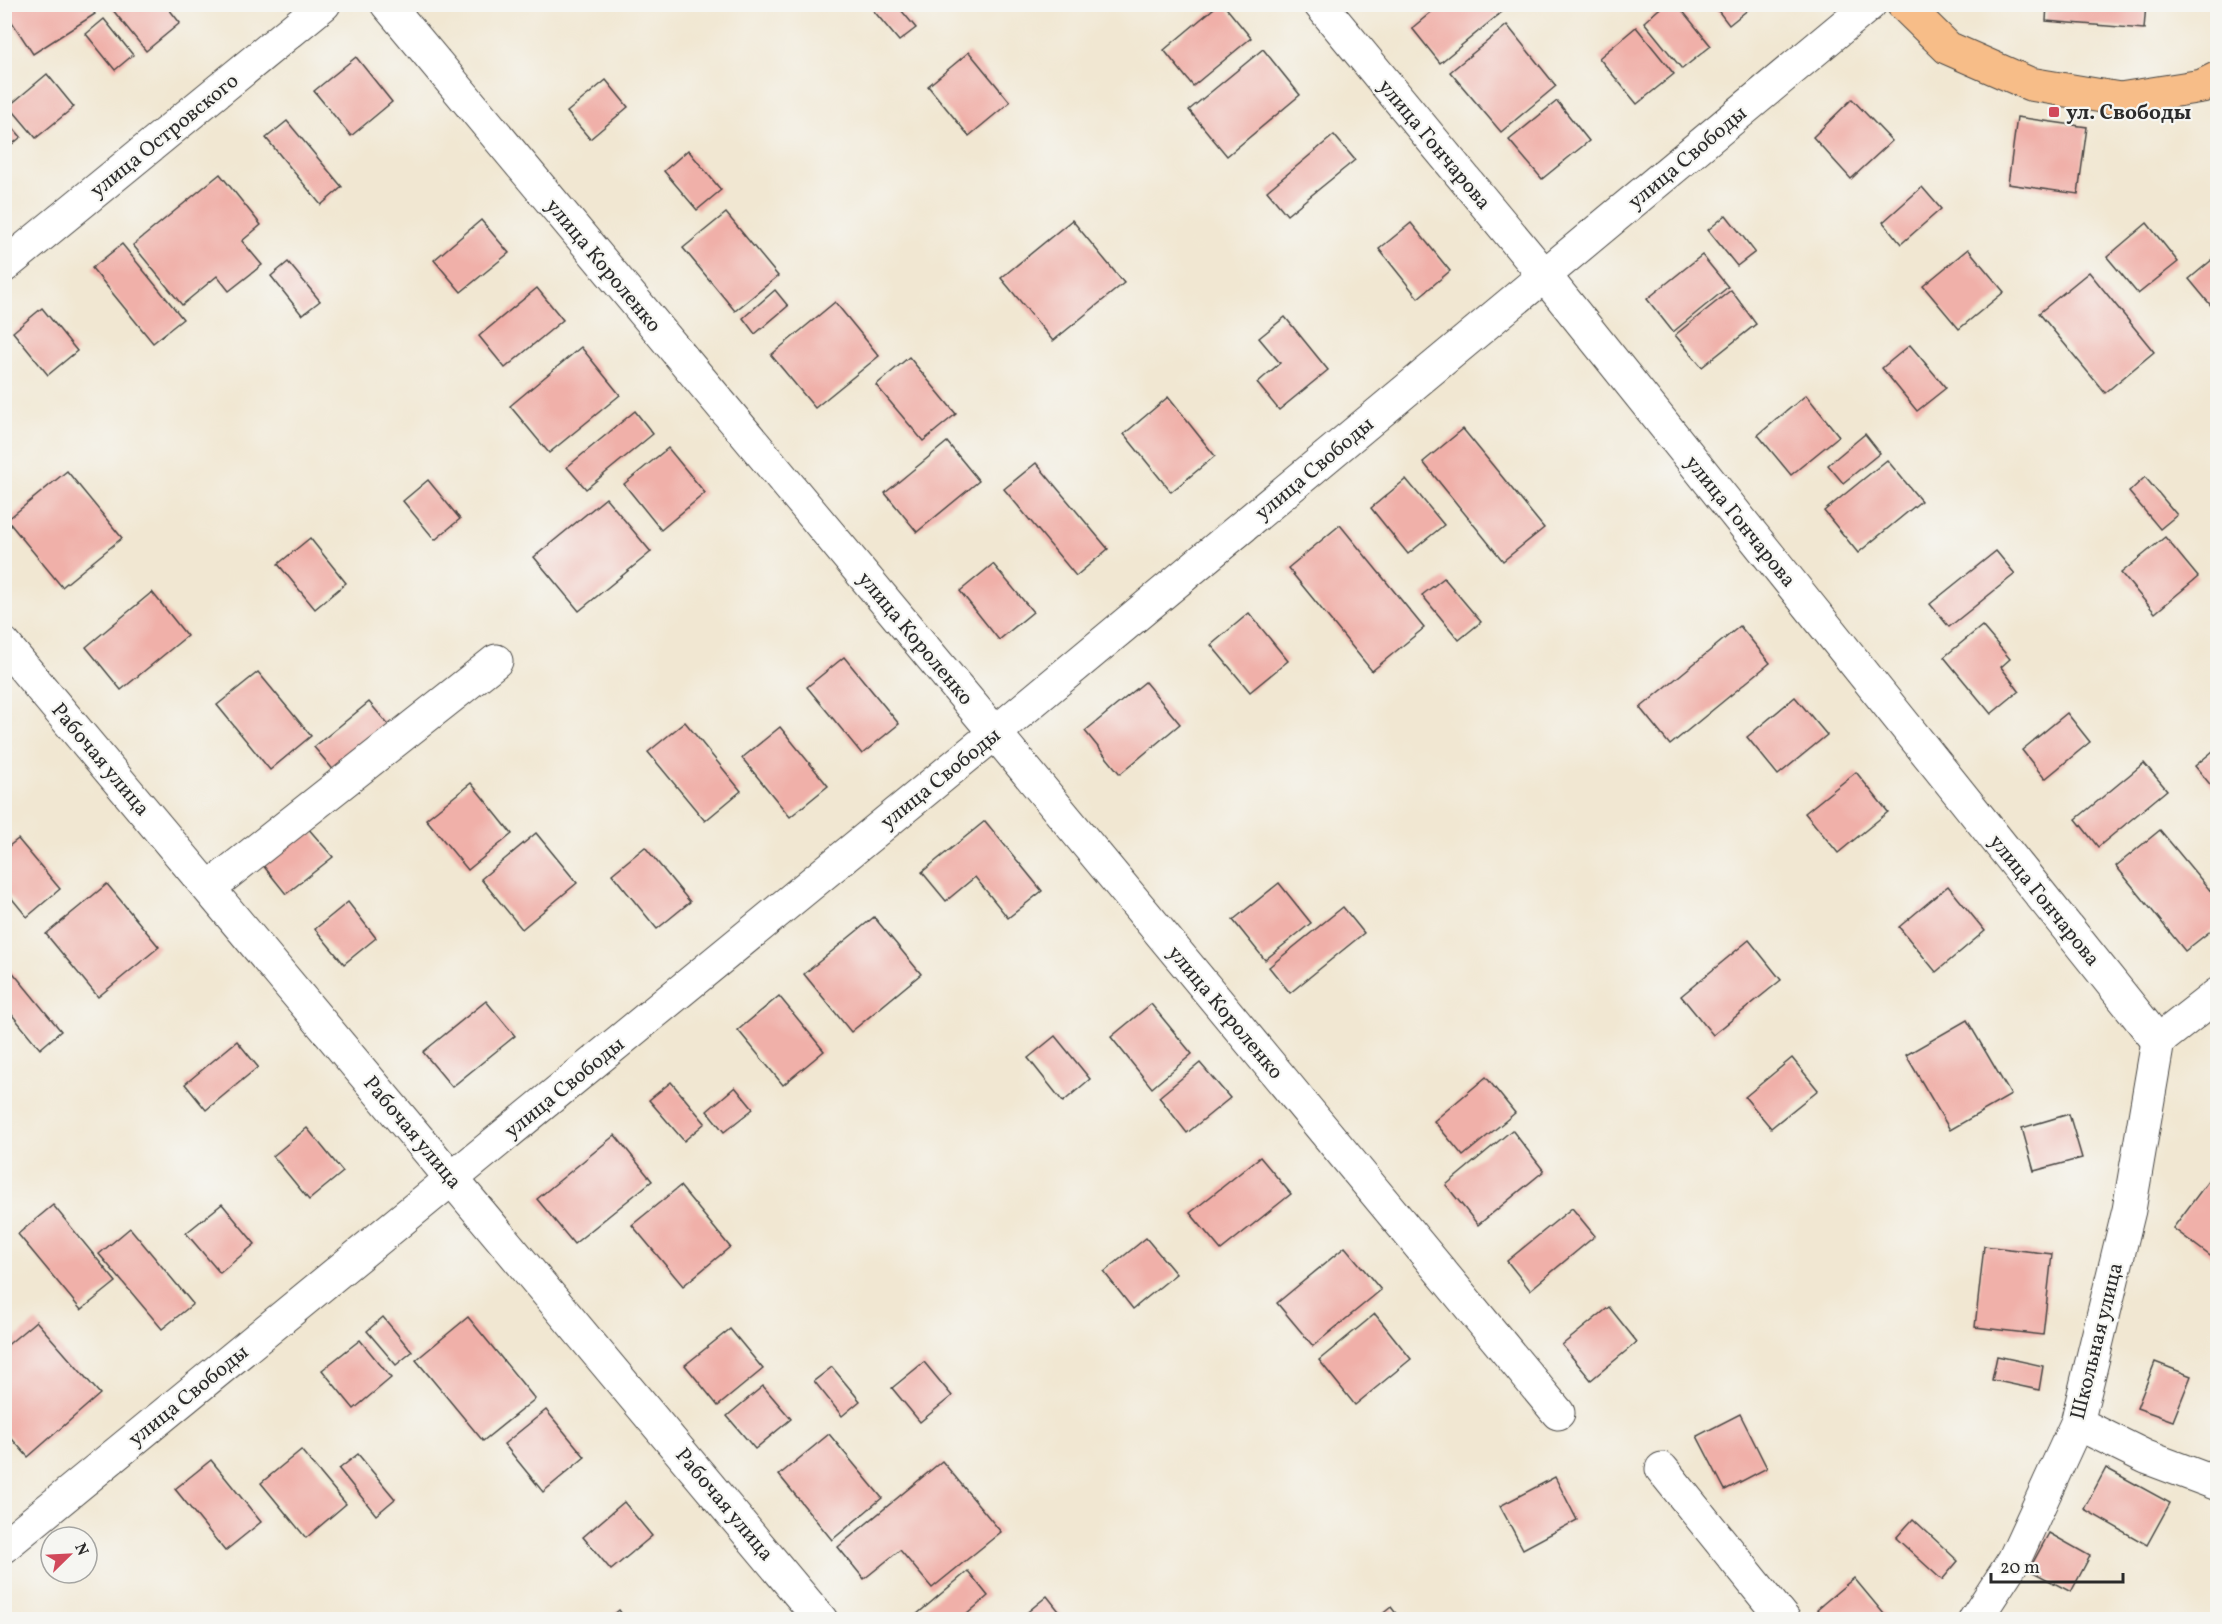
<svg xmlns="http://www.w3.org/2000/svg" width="2222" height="1624" viewBox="0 0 2222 1624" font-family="Vollkorn,serif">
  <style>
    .building { fill: #f0b0a9 }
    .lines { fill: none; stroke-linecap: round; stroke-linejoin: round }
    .minor-casing { stroke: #494744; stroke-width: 35 }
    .major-casing { stroke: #494744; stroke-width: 35 }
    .minor { stroke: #fff; stroke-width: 33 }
    .major { stroke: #f7bd88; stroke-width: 33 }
    .poi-dot { fill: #d1495b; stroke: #f6f6f2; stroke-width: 2 }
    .labels { text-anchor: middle; stroke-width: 4.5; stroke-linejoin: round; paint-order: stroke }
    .poi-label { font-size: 21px; font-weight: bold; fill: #2b2b2b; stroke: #f6f6f2; text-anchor: start }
    .street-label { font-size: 21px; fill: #2b2b2b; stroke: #f6f6f2 }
  </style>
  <rect width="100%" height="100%" fill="#f6f6f2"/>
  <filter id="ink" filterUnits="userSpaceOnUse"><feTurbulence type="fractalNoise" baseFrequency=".0167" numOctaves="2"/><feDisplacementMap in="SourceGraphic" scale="12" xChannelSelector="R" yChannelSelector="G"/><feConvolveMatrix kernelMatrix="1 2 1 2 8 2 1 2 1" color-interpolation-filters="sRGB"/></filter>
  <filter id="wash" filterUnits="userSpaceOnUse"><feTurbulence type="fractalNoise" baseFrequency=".008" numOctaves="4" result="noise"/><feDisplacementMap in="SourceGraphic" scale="24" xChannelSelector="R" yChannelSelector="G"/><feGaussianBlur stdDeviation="1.35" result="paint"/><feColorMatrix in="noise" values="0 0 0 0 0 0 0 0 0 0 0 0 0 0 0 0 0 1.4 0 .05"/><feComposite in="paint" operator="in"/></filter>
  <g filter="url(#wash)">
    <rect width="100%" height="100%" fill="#f1e7d2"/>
    <g id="blocks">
      <g class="building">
        <polygon points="19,4 89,4 95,14 33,54 6,13"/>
        <polygon points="117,4 165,4 180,23 146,51 112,9"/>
        <polygon points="880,4 896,4 916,28 899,41 873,10"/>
        <polygon points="1219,4 1223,4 1251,38 1193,86 1164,50"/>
        <polygon points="1441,4 1498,4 1503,11 1440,63 1412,28"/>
        <polygon points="1665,4 1677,4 1711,46 1682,69 1644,22"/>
        <polygon points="1713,4 1755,4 1729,25"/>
        <polygon points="2047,4 2146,4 2144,29 2046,21"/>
        <polygon points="104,19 133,55 115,70 86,34"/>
        <polygon points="1507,25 1556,86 1501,132 1450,72"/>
        <polygon points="1636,27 1674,74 1637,104 1599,58"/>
        <polygon points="1263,49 1300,95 1227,156 1189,110"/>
        <polygon points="969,52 1010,102 969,136 928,86"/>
        <polygon points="356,57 392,102 351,136 314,91"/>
        <polygon points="47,74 74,107 36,138 9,106"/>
        <polygon points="606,80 628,107 590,139 567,112"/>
        <polygon points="1852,99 1892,141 1851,179 1813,137"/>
        <polygon points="1557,101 1589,141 1542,179 1509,140"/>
        <polygon points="4,117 21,137 4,151"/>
        <polygon points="2017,117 2087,127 2078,194 2008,184"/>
        <polygon points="287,121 342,187 321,205 266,138"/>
        <polygon points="1334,135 1355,160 1287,215 1267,191"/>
        <polygon points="688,150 721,190 697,210 664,171"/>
        <polygon points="220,174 261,225 242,241 262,265 229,291 217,276 182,305 133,245"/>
        <polygon points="1922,187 1941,209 1901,244 1883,222"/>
        <polygon points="726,213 778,276 735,311 683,248"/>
        <polygon points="1726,215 1755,252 1737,266 1708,230"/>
        <polygon points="481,220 509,253 461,292 434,260"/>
        <polygon points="1072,220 1124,283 1053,341 1001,278"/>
        <polygon points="1411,223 1450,271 1418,298 1379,249"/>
        <polygon points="2147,223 2178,262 2138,294 2107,257"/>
        <polygon points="122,244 183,319 153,343 92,268"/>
        <polygon points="1968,249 2004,292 1959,329 1923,286"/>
        <polygon points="1702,255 1728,287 1673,332 1647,299"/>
        <polygon points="2213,259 2218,264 2218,314 2189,279"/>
        <polygon points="288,262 320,301 302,315 271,276"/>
        <polygon points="2089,272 2154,352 2105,393 2039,313"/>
        <polygon points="537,288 563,320 505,368 479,336"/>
        <polygon points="775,290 788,306 755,334 743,318"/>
        <polygon points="1731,290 1756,324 1702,367 1675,335"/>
        <polygon points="835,302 879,356 815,408 771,355"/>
        <polygon points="42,308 77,351 48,375 13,332"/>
        <polygon points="1285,317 1328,370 1279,410 1257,383 1280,363 1259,338"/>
        <polygon points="1910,345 1946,388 1917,411 1882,368"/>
        <polygon points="581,347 620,395 549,453 510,406"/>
        <polygon points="909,357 956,414 923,441 876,385"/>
        <polygon points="1806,395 1839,436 1791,475 1758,435"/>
        <polygon points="1168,397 1215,456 1171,492 1124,434"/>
        <polygon points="635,411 653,434 586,489 567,467"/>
        <polygon points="1463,429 1544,528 1503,561 1423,462"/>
        <polygon points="1865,434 1880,453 1843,483 1828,465"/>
        <polygon points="947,442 979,481 917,532 885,493"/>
        <polygon points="668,448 705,493 661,530 624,484"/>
        <polygon points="1887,460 1921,501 1858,553 1824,511"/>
        <polygon points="1036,463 1108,549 1076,576 1004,489"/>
        <polygon points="67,471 122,538 62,587 7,520"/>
        <polygon points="2145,477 2177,515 2160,529 2129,492"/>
        <polygon points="1406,479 1444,525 1408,554 1371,508"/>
        <polygon points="428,480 460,519 435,540 403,501"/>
        <polygon points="606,498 651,552 579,611 534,557"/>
        <polygon points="1340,525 1424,628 1372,671 1288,568"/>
        <polygon points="2165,537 2198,577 2155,613 2121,573"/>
        <polygon points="310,538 346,583 315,609 278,564"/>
        <polygon points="1996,551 2015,574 1949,627 1930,604"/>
        <polygon points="993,564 1033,612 999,640 960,591"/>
        <polygon points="1444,578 1481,622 1459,640 1422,595"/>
        <polygon points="152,592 187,636 121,690 86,647"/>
        <polygon points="1249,613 1288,661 1250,692 1211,645"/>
        <polygon points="1740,626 1770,663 1670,745 1640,708"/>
        <polygon points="1982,626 2010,659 2001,667 2019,691 1991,714 1944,657"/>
        <polygon points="844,657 899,724 862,754 807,687"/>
        <polygon points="258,672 311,736 270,770 217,705"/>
        <polygon points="1145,682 1180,724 1120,774 1085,731"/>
        <polygon points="1795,697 1827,735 1778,775 1747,737"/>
        <polygon points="369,702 391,728 336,773 314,747"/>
        <polygon points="2067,713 2090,742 2045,779 2022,750"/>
        <polygon points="685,722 741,791 705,821 648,752"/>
        <polygon points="780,727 828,786 790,817 742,758"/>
        <polygon points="2213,751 2218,757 2218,794 2195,766"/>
        <polygon points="2144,763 2167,790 2098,847 2076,819"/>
        <polygon points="1856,772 1888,812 1838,853 1805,813"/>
        <polygon points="471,783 512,834 468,870 426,819"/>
        <polygon points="985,821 1042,891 1008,918 975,877 946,901 922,872"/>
        <polygon points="307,827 333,857 286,894 262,864"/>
        <polygon points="2160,830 2218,900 2218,925 2185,951 2116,866"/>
        <polygon points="536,833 577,883 522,929 481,879"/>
        <polygon points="18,839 60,889 27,917 4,889 4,850"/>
        <polygon points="645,847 690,902 657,929 612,874"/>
        <polygon points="1279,883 1311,923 1265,960 1233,920"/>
        <polygon points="107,884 159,947 98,997 46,934"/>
        <polygon points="1948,886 1985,931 1936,972 1899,927"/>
        <polygon points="348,902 376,938 344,964 315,929"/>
        <polygon points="1343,907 1364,933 1290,993 1269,967"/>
        <polygon points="874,917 921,974 851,1032 804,974"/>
        <polygon points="1749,940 1781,980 1713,1035 1681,996"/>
        <polygon points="10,969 61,1031 40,1049 4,1005 4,974"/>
        <polygon points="779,996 824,1051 783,1085 738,1030"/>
        <polygon points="486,1001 515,1036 452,1087 423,1052"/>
        <polygon points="1151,1004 1192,1054 1152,1088 1111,1037"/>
        <polygon points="1967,1020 2011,1095 1950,1130 1906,1055"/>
        <polygon points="1055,1036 1090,1079 1063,1102 1028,1058"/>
        <polygon points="237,1041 258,1067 206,1110 185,1084"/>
        <polygon points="1792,1058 1818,1090 1771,1128 1745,1097"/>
        <polygon points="1200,1063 1230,1098 1187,1133 1159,1097"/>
        <polygon points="1486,1077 1515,1113 1463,1156 1434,1121"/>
        <polygon points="671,1082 705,1123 684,1141 649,1100"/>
        <polygon points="735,1087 753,1109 724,1132 707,1111"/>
        <polygon points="2069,1114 2082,1158 2034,1171 2022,1128"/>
        <polygon points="307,1128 343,1172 309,1200 273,1156"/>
        <polygon points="1512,1130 1544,1171 1478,1225 1446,1185"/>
        <polygon points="615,1135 652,1181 574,1244 537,1199"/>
        <polygon points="1260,1157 1291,1194 1221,1250 1190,1213"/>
        <polygon points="2218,1168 2218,1252 2213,1258 2173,1228"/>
        <polygon points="680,1186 730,1247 683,1286 632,1225"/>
        <polygon points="222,1204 255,1244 220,1273 186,1233"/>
        <polygon points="53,1205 116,1282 81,1310 18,1234"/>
        <polygon points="1572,1208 1595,1236 1530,1290 1507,1261"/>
        <polygon points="130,1228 193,1304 162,1329 99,1254"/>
        <polygon points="1146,1238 1176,1274 1133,1309 1104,1272"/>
        <polygon points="1984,1246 2052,1254 2043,1335 1975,1327"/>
        <polygon points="1345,1247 1381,1290 1313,1346 1277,1303"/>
        <polygon points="1609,1307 1637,1342 1591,1380 1562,1345"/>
        <polygon points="1375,1314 1411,1359 1355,1405 1319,1360"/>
        <polygon points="383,1317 412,1352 396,1365 367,1331"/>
        <polygon points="468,1317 535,1399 483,1441 416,1360"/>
        <polygon points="36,1321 100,1394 28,1457 4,1430 4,1348"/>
        <polygon points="730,1329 763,1369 718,1406 685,1365"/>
        <polygon points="360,1340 391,1378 354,1409 322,1370"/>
        <polygon points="1997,1356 2043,1366 2039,1390 1992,1380"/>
        <polygon points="924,1362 952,1396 920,1422 892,1388"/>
        <polygon points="2155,1362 2191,1376 2173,1421 2137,1408"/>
        <polygon points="832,1367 860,1401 842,1416 814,1381"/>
        <polygon points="763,1386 791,1419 755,1449 727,1416"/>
        <polygon points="546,1410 585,1457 543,1492 504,1444"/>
        <polygon points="1740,1414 1767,1468 1725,1490 1697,1436"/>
        <polygon points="829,1434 882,1498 832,1540 779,1475"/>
        <polygon points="301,1450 346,1504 306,1538 261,1483"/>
        <polygon points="358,1454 395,1499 376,1515 339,1469"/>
        <polygon points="211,1460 261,1522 225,1551 175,1489"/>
        <polygon points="942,1461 1001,1532 932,1588 900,1550 864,1579 838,1547"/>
        <polygon points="2106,1468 2170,1503 2147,1545 2084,1509"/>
        <polygon points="1555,1477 1577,1520 1523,1549 1500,1506"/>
        <polygon points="624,1502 652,1536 611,1570 583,1537"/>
        <polygon points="1913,1519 1958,1561 1942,1580 1896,1538"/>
        <polygon points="2049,1533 2090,1556 2071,1592 2029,1570"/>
        <polygon points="968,1571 988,1596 960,1620 910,1620"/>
        <polygon points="1854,1578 1889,1620 1826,1620 1817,1609"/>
        <polygon points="1047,1596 1066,1620 1018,1620"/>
        <polygon points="1391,1607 1401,1620 1375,1620"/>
        <polygon points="619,1610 626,1620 607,1620"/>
      </g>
    </g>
  </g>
  <g filter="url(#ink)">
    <use href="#blocks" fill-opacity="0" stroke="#494744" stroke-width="1.5"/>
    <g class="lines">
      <defs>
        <g id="minor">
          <polyline points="387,4 995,733 1558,1413"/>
          <polyline points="1320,4 1544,275 2158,1041"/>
          <polyline points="4,266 324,4"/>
          <polyline points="4,644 821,1620"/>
          <polyline points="209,888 496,661"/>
          <polyline points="2158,1041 2218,994"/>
          <polyline points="2077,1423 2146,1457 2218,1484"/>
          <polyline points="1662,1469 1784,1620"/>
          <polyline points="4,1546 995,733 1870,4"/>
          <polyline points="1975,1620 2014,1560 2077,1423 2129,1210 2158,1041"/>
        </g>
        <polyline id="major" points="1903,4 1948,48 2030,84 2120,99 2202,86 2218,78"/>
      </defs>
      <use href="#minor" class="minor-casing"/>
      <use href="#major" class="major-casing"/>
      <use href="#minor" class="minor"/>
      <use href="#major" class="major"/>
    </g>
  </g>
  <rect class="poi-dot" x="2048" y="106" width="12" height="12" rx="3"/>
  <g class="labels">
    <g class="poi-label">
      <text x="2066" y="119">ул. Свободы</text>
    </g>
    <g class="street-label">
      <text transform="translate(164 135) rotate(-39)" y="7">улица Островского</text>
      <text transform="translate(1435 144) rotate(50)" y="7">улица Гончарова</text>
      <text transform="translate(1687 157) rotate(-40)" y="7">улица Свободы</text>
      <text transform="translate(604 265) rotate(50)" y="7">улица Короленко</text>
      <text transform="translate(1314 468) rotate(-40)" y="7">улица Свободы</text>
      <text transform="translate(1741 521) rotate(51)" y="7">улица Гончарова</text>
      <text transform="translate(916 638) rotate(50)" y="7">улица Короленко</text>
      <text transform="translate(101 759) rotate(50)" y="7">Рабочая улица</text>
      <text transform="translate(940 778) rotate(-39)" y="7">улица Свободы</text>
      <text transform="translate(2045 900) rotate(51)" y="7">улица Гончарова</text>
      <text transform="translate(1226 1012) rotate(50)" y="7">улица Короленко</text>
      <text transform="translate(564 1087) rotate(-39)" y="7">улица Свободы</text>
      <text transform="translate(413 1132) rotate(50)" y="7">Рабочая улица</text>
      <text transform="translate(2096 1341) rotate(-76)" y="7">Школьная улица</text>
      <text transform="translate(188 1395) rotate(-39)" y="7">улица Свободы</text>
      <text transform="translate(725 1504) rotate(50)" y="7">Рабочая улица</text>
    </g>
  </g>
  <rect width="2222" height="1624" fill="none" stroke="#f6f6f2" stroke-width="24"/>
  <g transform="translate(69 1555) rotate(66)"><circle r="28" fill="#f6f6f2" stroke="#a5a5a2" stroke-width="1.5"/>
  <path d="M0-4.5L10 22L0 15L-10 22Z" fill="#d1495b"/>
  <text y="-9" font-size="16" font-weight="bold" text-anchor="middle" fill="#2b2b2b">N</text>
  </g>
  <path d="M1991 1573v9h132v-9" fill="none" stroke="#2b2b2b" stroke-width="3"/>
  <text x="2000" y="1573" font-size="18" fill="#2b2b2b" stroke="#f6f6f2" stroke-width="4.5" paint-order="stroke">20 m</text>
</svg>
